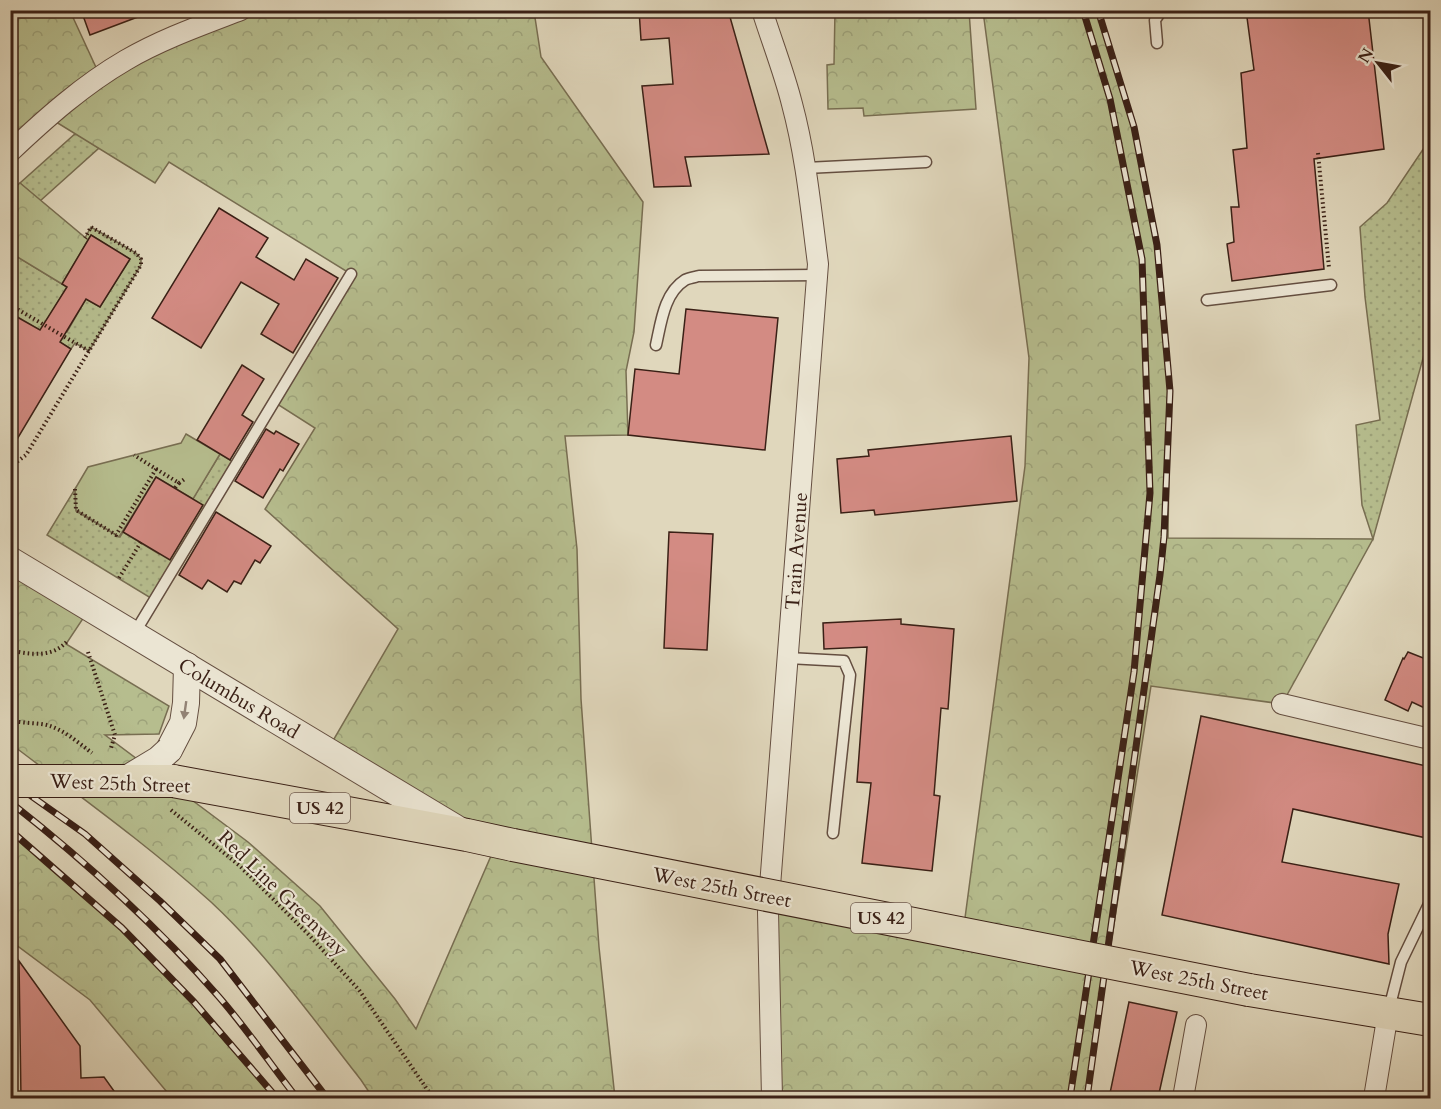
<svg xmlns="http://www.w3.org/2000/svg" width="1441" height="1109" viewBox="0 0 1441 1109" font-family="Cardo,serif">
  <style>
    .grass { fill: url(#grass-dots); stroke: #786e52; stroke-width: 1.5 }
    .forest { fill: url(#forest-crowns); stroke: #786e52; stroke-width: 1.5 }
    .garden { fill: #b6bd8e; stroke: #786e52; stroke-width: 1.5 }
    .building { fill: #d38b83; stroke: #3a2016; stroke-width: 1.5 }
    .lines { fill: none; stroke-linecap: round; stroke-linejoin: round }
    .service-casing { stroke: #644e40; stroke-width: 13 }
    .minor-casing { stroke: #644e40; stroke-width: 22 }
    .tertiary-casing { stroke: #644e40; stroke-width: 28 }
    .primary-casing { stroke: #3a2016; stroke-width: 34 }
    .path { stroke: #3a2016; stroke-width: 4; stroke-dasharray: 1.5 3; stroke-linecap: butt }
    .service { stroke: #ebe5d3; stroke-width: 10 }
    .minor { stroke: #ebe5d3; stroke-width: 20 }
    .tertiary { stroke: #ebe5d3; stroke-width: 26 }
    .primary { stroke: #e0d7bc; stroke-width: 32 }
    .rail-casing { stroke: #3a2016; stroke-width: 7 }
    .rail { stroke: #ebe5d3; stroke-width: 4.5; stroke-dasharray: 14; stroke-linecap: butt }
    .tertiary-bridge-casing { stroke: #644e40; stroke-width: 28; stroke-linecap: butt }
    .primary-bridge-casing { stroke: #3a2016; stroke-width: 34; stroke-linecap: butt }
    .tertiary-bridge { stroke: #ebe5d3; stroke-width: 26 }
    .primary-bridge { stroke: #e0d7bc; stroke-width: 32 }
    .oneway { fill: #928274 }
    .labels { text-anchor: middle; stroke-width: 4.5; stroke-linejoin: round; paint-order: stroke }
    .shield { fill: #ebe5d3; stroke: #6f5b4f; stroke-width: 1.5 }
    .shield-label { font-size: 18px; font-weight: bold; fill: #3a2016 }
    .street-label { font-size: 20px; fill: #3a2016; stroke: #ebe5d3 }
  </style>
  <defs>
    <pattern id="grass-dots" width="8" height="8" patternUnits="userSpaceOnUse" patternTransform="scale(1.5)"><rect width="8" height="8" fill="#b6bd8e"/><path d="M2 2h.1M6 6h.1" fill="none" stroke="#9da27a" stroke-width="1.8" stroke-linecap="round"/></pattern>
    <pattern id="forest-crowns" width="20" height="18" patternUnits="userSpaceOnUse" patternTransform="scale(1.5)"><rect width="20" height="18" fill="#b6bd8e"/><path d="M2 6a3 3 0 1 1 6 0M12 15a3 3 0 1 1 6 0" fill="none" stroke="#9da27a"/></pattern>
  </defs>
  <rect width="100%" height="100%" fill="#e0d7bc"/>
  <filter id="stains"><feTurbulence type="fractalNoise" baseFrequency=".00333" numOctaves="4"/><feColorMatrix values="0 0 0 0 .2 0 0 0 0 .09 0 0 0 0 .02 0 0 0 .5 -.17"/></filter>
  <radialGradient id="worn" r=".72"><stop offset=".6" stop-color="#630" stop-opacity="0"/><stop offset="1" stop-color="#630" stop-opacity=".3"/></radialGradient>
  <g class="grass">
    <polygon points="76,133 99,148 40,201 20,183"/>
    <polygon points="1430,139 1430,333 1373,539 1362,505 1356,425 1380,420 1365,297 1360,227 1387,203"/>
    <polygon points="91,227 136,253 141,259 141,265 89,351 75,343 71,349 11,313 11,253 67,287 47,320 67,332 86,299 100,307 130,259 91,235 88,240 85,238"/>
    <polygon points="220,454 237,464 154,600 47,535 75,489 76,511 120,537 123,532 159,554"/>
  </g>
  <g class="forest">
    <path d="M11 11H70L100 76 241 11H534L541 57 643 202 634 332 626 371 628 435 565 436 577 549 581 699 599 947 615 1098H373L361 1080C313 1019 268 955 211 902 148 845 78 795 11 744L10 560 90 608 66 644 169 706 159 734 105 735 248 842 320 906 395 999 416 1029 497 842 327 751 398 629 265 509 315 428 274 402 351 274 169 162 155 183 48 117 11 152Z"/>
    <polygon points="835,11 969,11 976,109 864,116 863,108 828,109 827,65 834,64"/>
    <polygon points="983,11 1098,11 1134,127 1157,245 1170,391 1168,538 1373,539 1282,704 1151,686 1087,1098 772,1098 768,912 963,933 1025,466 1029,358"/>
    <polygon points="20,183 88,240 62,284 11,253 11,191"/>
    <polygon points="11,830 122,928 194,1002 277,1098 172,1098 90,1000 11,941"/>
  </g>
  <polygon class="garden" points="186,434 220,454 193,499 156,477 119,537 76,510 75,489 88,467 181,443"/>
  <g class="building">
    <polygon points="81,10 150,10 151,12 90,35"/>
    <polygon points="639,10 728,10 769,154 685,157 691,186 654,187 642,86 673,84 669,38 641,40"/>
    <polygon points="1246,10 1368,10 1384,149 1314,159 1324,269 1232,281 1227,244 1234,242 1231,207 1239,207 1233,150 1247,148 1241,73 1254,70"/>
    <polygon points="219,208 268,238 256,257 294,280 306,259 338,278 293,353 261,334 279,304 241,282 201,348 152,318"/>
    <polygon points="91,235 130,259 100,307 86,299 60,342 71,349 10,451 10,313 40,330 67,287 62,284"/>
    <polygon points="686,309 778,318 765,450 628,435 635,369 679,374"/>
    <polygon points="242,365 264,379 242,415 253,422 230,460 197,440"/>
    <polygon points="266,429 274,434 276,431 299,444 283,471 280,469 263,498 235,481"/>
    <polygon points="1011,436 1017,501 875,515 874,510 841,513 837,459 869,456 868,450"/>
    <polygon points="156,477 203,505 170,560 123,532"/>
    <polygon points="216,512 271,546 260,563 255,560 241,584 234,581 227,592 208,580 202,589 179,575"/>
    <polygon points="669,532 713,534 707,650 664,648"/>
    <polygon points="901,619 901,624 954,629 948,709 941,708 934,795 940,796 932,871 862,863 871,783 857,782 867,647 824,649 823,623"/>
    <polygon points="1408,652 1431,661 1431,711 1412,702 1408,711 1385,700 1403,658 1404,659"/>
    <polygon points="1201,716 1431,767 1431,839 1293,809 1282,862 1399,884 1388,934 1389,964 1162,915"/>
    <polygon points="19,961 80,1046 81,1078 104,1077 119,1098 21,1098"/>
    <polygon points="1129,1002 1177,1012 1158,1098 1109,1098"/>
  </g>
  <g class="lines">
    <defs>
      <g id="service">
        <polyline points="1157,43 1155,20 1162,10"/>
        <polyline points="806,168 926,162"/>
        <polyline points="1207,300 1331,285"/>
        <path d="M656 345C661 323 664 293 685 280 688 278 695 277 699 276L817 275"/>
        <polyline points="134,634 351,274"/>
        <polyline points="788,658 844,661 850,675 833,833"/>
        <polyline points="1389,1009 1401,962 1430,902"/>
      </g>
      <g id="minor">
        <path d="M762 10C772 42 784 72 792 104 806 156 811 210 818 264L768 912 772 1098"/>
        <path d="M10 152C46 118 83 85 126 60 162 39 202 25 241 10"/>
        <polyline points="1282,704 1430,739"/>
        <polyline points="1183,1098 1196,1025"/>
        <polyline points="1374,1098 1388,1013"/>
      </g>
      <g id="tertiary">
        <polyline points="10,560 459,830"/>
        <polyline points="169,750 183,723 186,703 187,666"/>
      </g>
      <g id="primary">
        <polyline points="173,781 467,835 513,845"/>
        <polyline points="1249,990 1430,1020"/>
      </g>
    </defs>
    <use href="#service" class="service-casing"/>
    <use href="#minor" class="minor-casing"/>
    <use href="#tertiary" class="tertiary-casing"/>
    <use href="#primary" class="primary-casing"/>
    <g class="path">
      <polyline points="1318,153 1329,268"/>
      <polyline points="10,305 89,351"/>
      <polyline points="10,467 26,455 141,265 141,259 136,253 91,227 85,238"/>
      <polyline points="156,469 179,483 175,488"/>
      <polyline points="179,483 186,478"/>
      <polyline points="75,489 76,510 116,535 156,469 134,455"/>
      <polyline points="119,578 141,542"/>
      <path d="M10 650C30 655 54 658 68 640"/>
      <polyline points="88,652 115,735 111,748"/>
      <path d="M10 720C23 724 38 722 50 726 65 731 79 743 92 753"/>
      <polyline points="171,810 240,866 309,935 359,990 433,1098"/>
    </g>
    <use href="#service" class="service"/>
    <use href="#minor" class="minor"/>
    <use href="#tertiary" class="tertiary"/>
    <use href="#primary" class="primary"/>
    <defs>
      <g id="rail">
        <polyline points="10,781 85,834 160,901 220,959 327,1098"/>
        <path d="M10 802C85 861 156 925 219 997 247 1029 271 1065 297 1098"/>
        <polyline points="10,830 122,928 194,1002 277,1098"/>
        <polyline points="1070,1098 1134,672 1150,493 1142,259 1110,99 1083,10"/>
        <polyline points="1087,1098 1160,575 1164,537 1170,391 1157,245 1134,127 1098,10"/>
      </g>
    </defs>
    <use href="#rail" class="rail-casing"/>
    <use href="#rail" class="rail"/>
    <defs>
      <polyline id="tertiary-bridge" points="123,781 158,760 169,750"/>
      <g id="primary-bridge">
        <polyline points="10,781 173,781"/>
        <polyline points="513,845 1249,990"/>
      </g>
    </defs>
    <use href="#tertiary-bridge" class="tertiary-bridge-casing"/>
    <use href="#primary-bridge" class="primary-bridge-casing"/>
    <use href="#tertiary-bridge" class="tertiary-bridge"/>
    <use href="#primary-bridge" class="primary-bridge"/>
  </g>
  <defs><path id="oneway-solid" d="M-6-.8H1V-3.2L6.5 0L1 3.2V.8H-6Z" transform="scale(1.5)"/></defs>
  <use class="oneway" href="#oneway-solid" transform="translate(185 710) rotate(98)"/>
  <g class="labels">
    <g class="shield">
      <rect x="290" y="793" width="60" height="30" rx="4.5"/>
      <rect x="851" y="903" width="60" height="30" rx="4.5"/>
    </g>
    <g class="shield-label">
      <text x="320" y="814">US 42</text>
      <text x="881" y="924">US 42</text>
    </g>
    <g class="street-label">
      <text transform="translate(796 551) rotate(-86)" y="7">Train Avenue</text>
      <text transform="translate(239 698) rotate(31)" y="7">Columbus Road</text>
      <text transform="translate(120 783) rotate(2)" y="7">West 25th Street</text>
      <text transform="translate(722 887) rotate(11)" y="7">West 25th Street</text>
      <text transform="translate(283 893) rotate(44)" y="7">Red Line Greenway</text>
      <text transform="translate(1199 980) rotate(11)" y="7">West 25th Street</text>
    </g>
  </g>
  <rect width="1441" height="1109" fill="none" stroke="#e0d7bc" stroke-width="36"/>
  <rect x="12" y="12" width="1417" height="1085" fill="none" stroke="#3a2016" stroke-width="3"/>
  <rect x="18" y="18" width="1405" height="1073" fill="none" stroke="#3a2016" stroke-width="1.5"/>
  <g transform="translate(1378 63) rotate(301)" stroke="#ebe5d3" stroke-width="4.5" paint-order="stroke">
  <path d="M0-4.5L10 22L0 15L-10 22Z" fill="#3a2016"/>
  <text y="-9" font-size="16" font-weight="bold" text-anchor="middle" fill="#3a2016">N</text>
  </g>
  <rect width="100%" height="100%" filter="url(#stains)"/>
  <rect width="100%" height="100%" fill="url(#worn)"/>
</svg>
